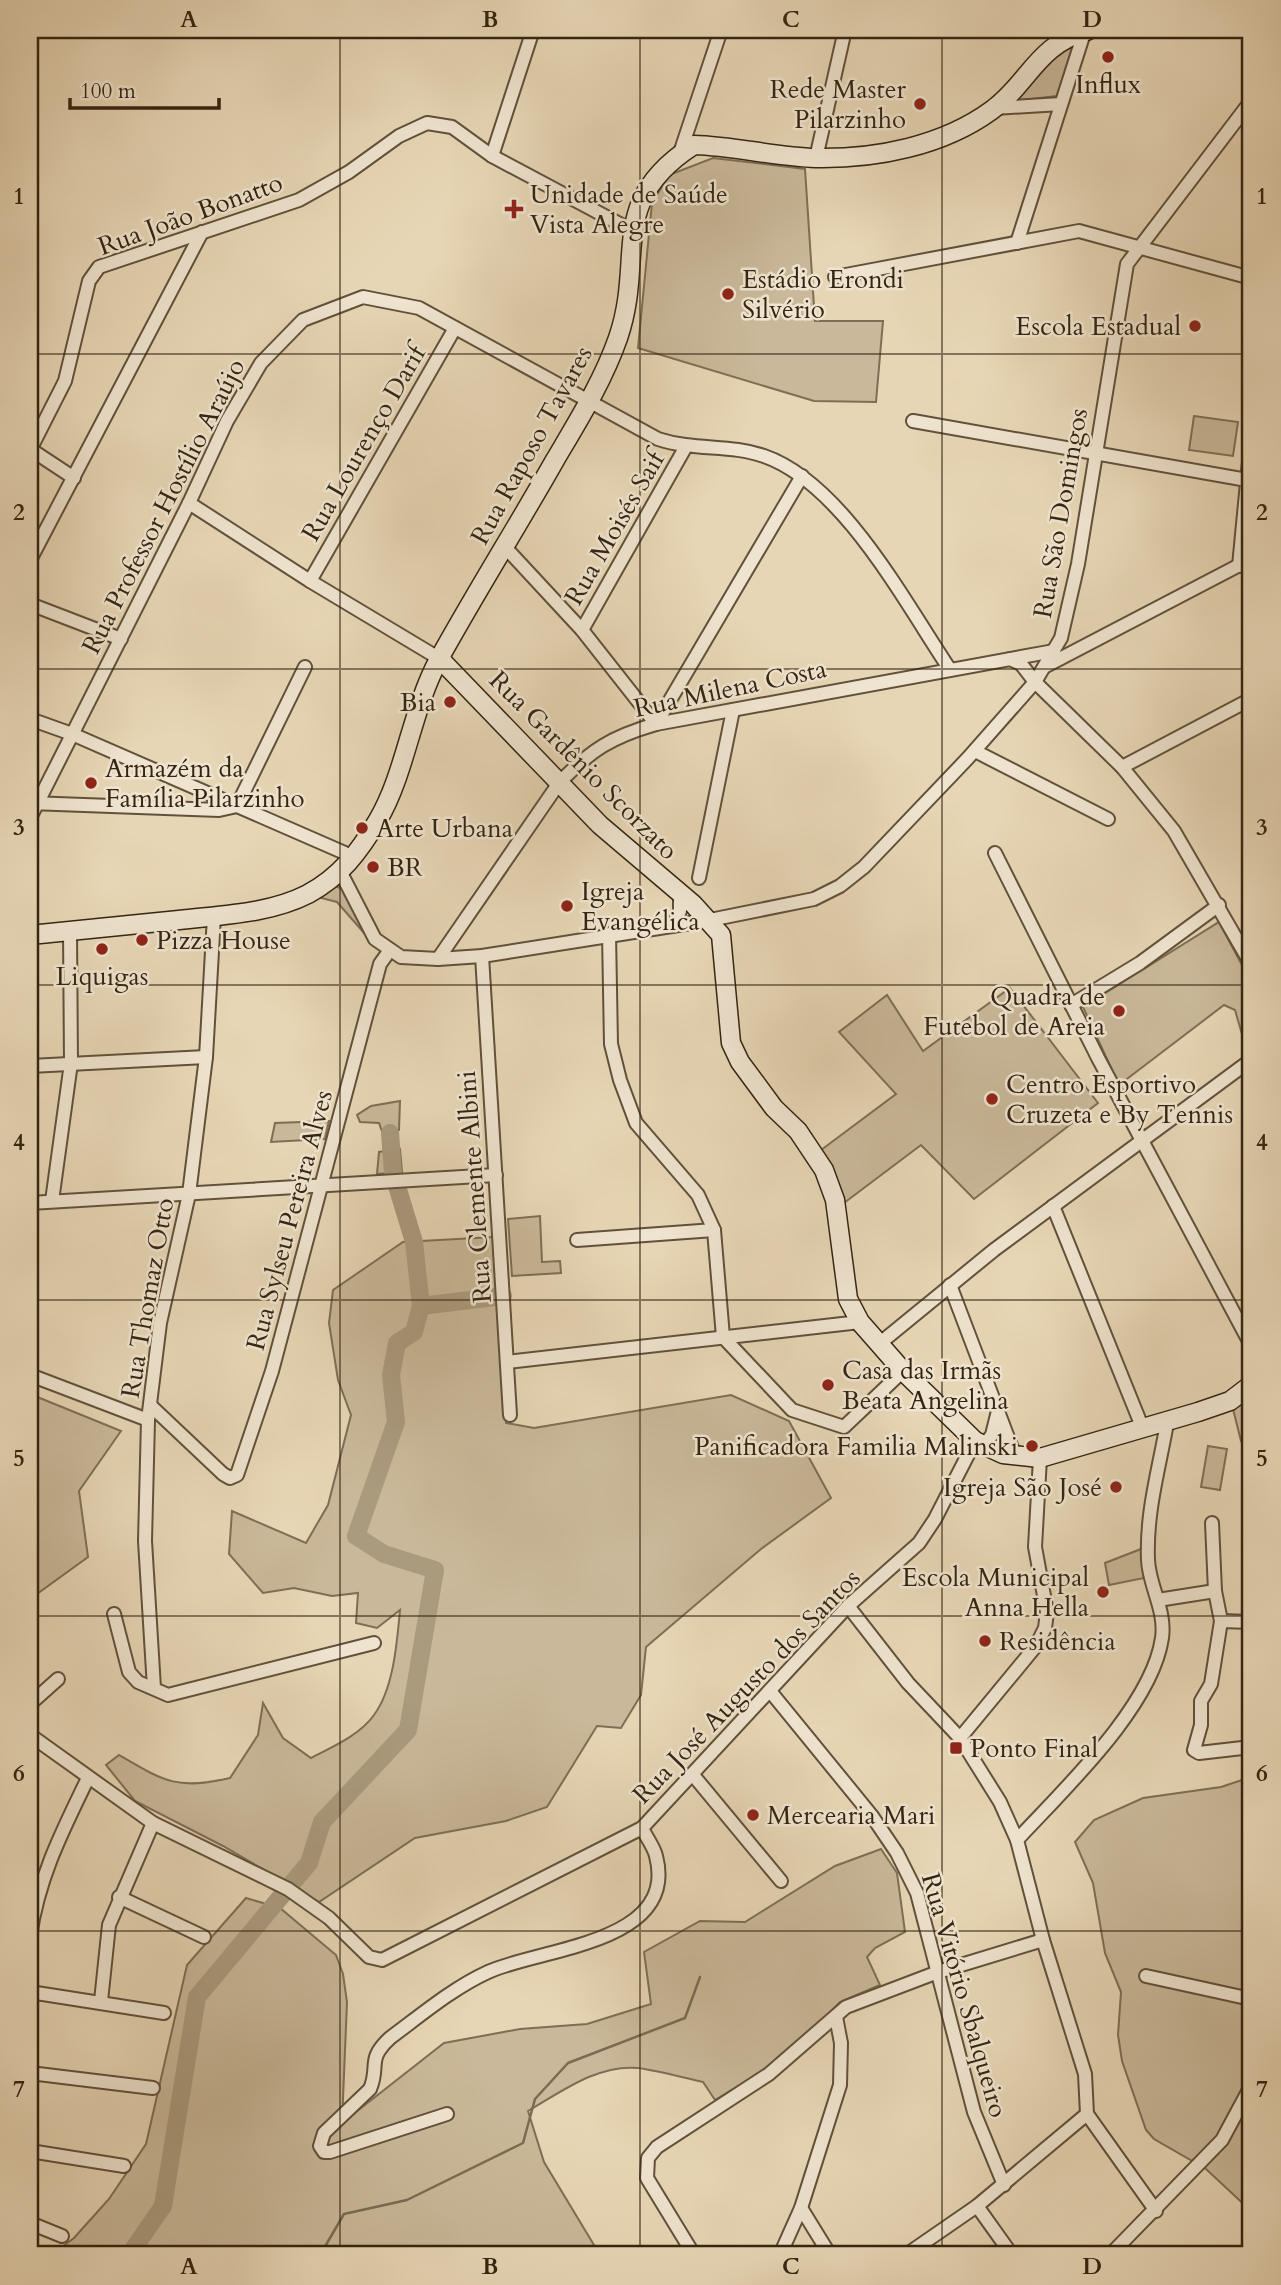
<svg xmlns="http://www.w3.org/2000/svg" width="1281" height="2285" viewBox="0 0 1281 2285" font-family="Cardo,serif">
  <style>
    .green { fill: #c9b899; stroke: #7e6e56; stroke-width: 2 }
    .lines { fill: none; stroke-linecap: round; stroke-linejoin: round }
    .stream { stroke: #7b6b53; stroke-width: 2.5 }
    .river { stroke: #aa9a7e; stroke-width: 18 }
    .street-casing { stroke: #61513b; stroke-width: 16 }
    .secondary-casing { stroke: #342512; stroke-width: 21 }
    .street { stroke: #efe4cf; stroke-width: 12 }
    .secondary { stroke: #efe4cf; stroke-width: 18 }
    .grid { fill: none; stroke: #342512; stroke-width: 2; stroke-opacity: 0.55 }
    .poi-dot { fill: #8f2418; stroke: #efe4cf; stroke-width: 2.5 }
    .labels { text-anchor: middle; stroke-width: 5; stroke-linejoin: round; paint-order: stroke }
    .poi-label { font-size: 26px; fill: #342512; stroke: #efe4cf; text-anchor: start }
    .street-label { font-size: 26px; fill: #342512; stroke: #efe4cf }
    .neatline { fill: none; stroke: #342512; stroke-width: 2.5 }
    .grid-label { font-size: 23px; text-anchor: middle; font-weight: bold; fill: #342512 }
  </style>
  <rect width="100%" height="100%" fill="#e7d6b5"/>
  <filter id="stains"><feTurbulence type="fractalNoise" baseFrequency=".00286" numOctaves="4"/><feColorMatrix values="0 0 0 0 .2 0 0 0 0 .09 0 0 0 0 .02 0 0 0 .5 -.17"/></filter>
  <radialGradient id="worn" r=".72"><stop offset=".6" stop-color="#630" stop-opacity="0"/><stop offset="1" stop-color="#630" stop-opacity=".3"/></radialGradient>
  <g class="green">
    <polygon points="1074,43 1057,96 1013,101 1048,60"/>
    <polygon points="713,158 805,169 815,321 883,321 876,402 814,401 638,348 652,203 669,175"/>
    <polygon points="1194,416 1238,422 1233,456 1189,450"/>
    <polygon points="336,886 346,892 365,934 337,902 317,897"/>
    <polygon points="1219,922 1251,982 1251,1045 1246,1048 1235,1010 1224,1005 1119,1085 1083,1007"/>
    <polygon points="1010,988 1098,1103 974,1199 921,1145 844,1203 821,1150 896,1094 839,1032 887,995 923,1051"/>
    <polygon points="400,1101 399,1130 383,1134 379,1123 360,1122 357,1115 371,1106"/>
    <polygon points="329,1121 325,1139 271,1142 275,1123"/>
    <polygon points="400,1149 402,1172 377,1174 379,1152"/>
    <polygon points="540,1216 542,1262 560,1261 561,1273 512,1276 508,1219"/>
    <path d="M493 1237C495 1299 503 1361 506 1423L534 1428 731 1395 789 1421 831 1498 761 1549 646 1647 641 1695 621 1728 597 1726 547 1807 506 1821 415 1838 319 1902 223 1846 135 1801 106 1765 119 1755C165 1782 177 1790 230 1778L258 1735 263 1703 283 1738 311 1758C332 1747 360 1735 374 1715 394 1688 397 1641 400 1610L377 1628 356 1623 358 1593 332 1596 294 1588 263 1593 229 1554 232 1511 306 1543 328 1505 351 1415 338 1380 329 1323 333 1290 403 1242Z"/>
    <polygon points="1251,1391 1251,1456 1241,1441 1233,1409"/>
    <polygon points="30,1394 121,1431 79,1491 88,1557 30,1599"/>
    <polygon points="1208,1446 1227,1449 1220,1490 1201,1487"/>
    <polygon points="1141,1549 1144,1578 1109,1585 1105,1563"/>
    <polygon points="1251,1777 1251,2211 1206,2169 1154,2139 1146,2130 1122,2061 1118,2035 1121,1992 1105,1953 1093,1883 1075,1842 1094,1820 1143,1798 1221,1787"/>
    <path d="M881 1849 897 1873 905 1932 875 1948 867 1957 880 1985 840 2002 805 2038 767 2069 715 2100 703 2082C681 2077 660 2071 638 2068 598 2064 561 2092 528 2111L544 2162 600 2255H51L74 2238 109 2199 146 2144 187 1965 246 1898 280 1908 336 1955 343 1974 347 2002 342 2123 444 2043 520 2029 587 2024 651 2004 644 1952 700 1921 745 1922 835 1866Z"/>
  </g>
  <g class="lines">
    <polyline class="stream" points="320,2255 344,2214 407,2200 523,2143 535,2099 568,2063 685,2018 700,1977"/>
    <g class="river">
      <polyline points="421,1306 503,1296"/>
      <polyline points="134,2255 134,2248 163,2206 197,1997 309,1863 322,1822 408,1730 435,1570 384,1554 356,1536 396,1422 391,1375 397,1343 414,1332 421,1306 414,1242 393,1173 390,1133"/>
    </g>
    <defs>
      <g id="street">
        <polyline points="994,108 1061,104"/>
        <polyline points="680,153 721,30"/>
        <polyline points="492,156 533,30"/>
        <polyline points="816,158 845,30"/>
        <polyline points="1017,243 1085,30"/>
        <polyline points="835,277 1079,231 1251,278"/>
        <polyline points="913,421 1247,480"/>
        <polyline points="30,449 74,478"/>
        <polyline points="30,450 65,381 89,281 99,267 299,200 349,172 399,136 427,123 452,127 492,156 631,230"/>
        <polyline points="189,503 310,581 440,659"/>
        <polyline points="505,547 582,630 656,724 802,476"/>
        <polyline points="30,560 202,232"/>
        <polyline points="1239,566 1251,441"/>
        <polyline points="310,581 455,328"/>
        <polyline points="30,604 121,639"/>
        <polyline points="582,630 685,448"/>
        <polyline points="1010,659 1021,664 1035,682 1122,767 1174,831 1251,964"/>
        <polyline points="1046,666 1251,559"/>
        <polyline points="30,719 72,734 354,857"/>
        <polyline points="975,751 1108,819"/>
        <polyline points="1122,767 1251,699"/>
        <polyline points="30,803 219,810 237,806 305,667"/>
        <path d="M30 818 189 503 227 421 261 363 303 320 363 297 419 308 658 439C695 451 730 444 764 456 842 483 904 601 949 668"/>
        <polyline points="995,853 1098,1058 1251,1345"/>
        <polyline points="341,873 375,939 401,957 438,959 482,956 710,920 814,899 840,886 864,867 968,758 1035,682 1061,638 1078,564 1127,264 1251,101"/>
        <polyline points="699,878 733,710"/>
        <polyline points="672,926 680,911 680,895"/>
        <polyline points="609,934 611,1044 620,1080 636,1123 698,1195 714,1230 723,1337 792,1410 844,1427 903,1371"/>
        <polyline points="482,956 510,1415"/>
        <path d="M438 959 559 783C591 750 611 737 656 724L1054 651"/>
        <polyline points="1071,1005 1140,963 1219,905"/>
        <polyline points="30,1066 206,1057"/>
        <polyline points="52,1201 71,1063 70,931"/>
        <polyline points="30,1203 496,1175"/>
        <polyline points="1053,1206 1143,1429"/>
        <polyline points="577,1240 714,1230"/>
        <polyline points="950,1285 1015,1456"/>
        <polyline points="879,1344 994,1250 1251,1060"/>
        <polyline points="507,1362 860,1322"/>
        <polyline points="30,1375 148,1420"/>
        <polyline points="150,1405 223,1474 230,1478 237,1475 272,1371 380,964 390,950"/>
        <polyline points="983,1446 992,1435 998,1411"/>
        <polyline points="1212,1523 1215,1591 1221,1621 1211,1684 1201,1701 1201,1725 1194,1750 1199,1753 1251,1747"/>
        <polyline points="1158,1600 1215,1591"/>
        <polyline points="848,1606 908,1683 960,1738 1000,1802 1017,1840 1043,1940 1085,2074 1087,2114 1156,2211"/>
        <polyline points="114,1614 129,1672 138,1682 168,1695 374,1643"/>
        <polyline points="1221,1621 1251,1622"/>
        <polyline points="154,1688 145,1541 148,1420 160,1323 189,1194 206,1057 214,916"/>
        <polyline points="770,1691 872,1816 897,1853 917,1893 974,2112 1004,2185"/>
        <polyline points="30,1704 58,1679"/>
        <polyline points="30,1735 153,1823 288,1889 329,1918 369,1957 382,1960 642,1828 848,1606 919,1543 935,1519 975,1441"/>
        <polyline points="960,1738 1036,1646 1045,1628 1047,1612 1035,1547 1040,1458"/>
        <polyline points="693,1775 781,1881"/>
        <path d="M1017 1840C1063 1790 1152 1707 1162 1638 1166 1610 1149 1586 1148 1560 1146 1512 1159 1469 1167 1423"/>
        <polyline points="119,1897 204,1937"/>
        <path d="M30 1936C39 1876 62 1832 88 1778"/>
        <polyline points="1146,1976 1251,1999"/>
        <polyline points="30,1992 164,2013"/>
        <polyline points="101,2001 109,1925 153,1823"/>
        <polyline points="30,2073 153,2088"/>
        <path d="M447 2114 330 2152H324L320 2146 324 2133 370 2089C380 2066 366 2060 390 2038 421 2015 453 1988 488 1972 540 1948 679 1944 656 1856 654 1847 646 1837 642 1828"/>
        <polyline points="30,2151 124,2166"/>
        <polyline points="977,2206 1012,2255"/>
        <polyline points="801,2208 830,2255"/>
        <polyline points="30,2223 62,2236"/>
        <polyline points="694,2255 647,2178 648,2158 657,2147 769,2074 846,2007 938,1972 1043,1940"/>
        <polyline points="780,2255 801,2208 840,2085 841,2043 836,2017"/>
        <polyline points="906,2255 977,2206 1087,2114"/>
        <polyline points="1110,2255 1222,2140 1251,2086"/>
      </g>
      <g id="secondary">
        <polyline points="1248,30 1251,32"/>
        <polyline points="440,659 600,825 693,904 721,935 731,1043 740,1062 774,1108 798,1131 824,1170 835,1200 848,1299 860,1322 903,1371 975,1441 1003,1454 1040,1458 1198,1412 1230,1401 1251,1385"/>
        <path d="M30 935C79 930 129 925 179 920 221 915 269 914 308 894 341 876 359 852 378 820 406 772 411 711 439 659 476 592 517 527 555 460 578 421 603 381 618 338 646 257 605 202 694 145 735 146 775 157 816 158 876 159 943 146 992 110 1029 83 1037 44 1089 30"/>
      </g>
    </defs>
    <use href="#street" class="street-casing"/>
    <use href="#secondary" class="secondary-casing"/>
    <use href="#street" class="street"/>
    <use href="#secondary" class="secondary"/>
  </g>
  <path class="grid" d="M340 30V2255M640 30V2255M942 30V2255M30 354H1251M30 669H1251M30 985H1251M30 1300H1251M30 1616H1251M30 1931H1251"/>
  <g class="poi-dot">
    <circle cx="1108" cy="57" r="7"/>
    <circle cx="920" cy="104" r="7"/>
    <path d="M510.5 198.5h7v7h7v7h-7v7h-7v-7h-7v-7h7z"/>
    <circle cx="728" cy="294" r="7"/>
    <circle cx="1195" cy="326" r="7"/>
    <circle cx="450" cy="702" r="7"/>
    <circle cx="91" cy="783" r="7"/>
    <circle cx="362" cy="828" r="7"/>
    <circle cx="373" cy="867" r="7"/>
    <circle cx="567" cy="906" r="7"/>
    <circle cx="142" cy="940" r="7"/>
    <circle cx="102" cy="949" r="7"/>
    <circle cx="1119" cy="1011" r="7"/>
    <circle cx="992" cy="1099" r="7"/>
    <circle cx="828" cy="1385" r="7"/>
    <circle cx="1032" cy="1446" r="7"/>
    <circle cx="1116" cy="1487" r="7"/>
    <circle cx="1103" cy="1592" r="7"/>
    <circle cx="985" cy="1641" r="7"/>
    <rect x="949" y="1741" width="14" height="14" rx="3.5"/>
    <circle cx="753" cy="1815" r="7"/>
  </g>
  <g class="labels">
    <g class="poi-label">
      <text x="1108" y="93" text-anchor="middle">Influx</text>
      <text x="906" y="98" text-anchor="end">Rede Master<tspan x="906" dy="30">Pilarzinho</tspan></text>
      <text x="530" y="203">Unidade de Saúde<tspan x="530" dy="30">Vista Alegre</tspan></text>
      <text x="742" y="288">Estádio Erondi<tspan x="742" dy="30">Silvério</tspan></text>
      <text x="1181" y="335" text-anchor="end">Escola Estadual</text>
      <text x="436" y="711" text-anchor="end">Bia</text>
      <text x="105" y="777">Armazém da<tspan x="105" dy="30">Família Pilarzinho</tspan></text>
      <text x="376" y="837">Arte Urbana</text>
      <text x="387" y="876">BR</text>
      <text x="581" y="900">Igreja<tspan x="581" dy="30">Evangélica</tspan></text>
      <text x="156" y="949">Pizza House</text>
      <text x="102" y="985" text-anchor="middle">Liquigas</text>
      <text x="1105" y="1005" text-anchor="end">Quadra de<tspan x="1105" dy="30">Futebol de Areia</tspan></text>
      <text x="1006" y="1093">Centro Esportivo<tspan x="1006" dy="30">Cruzeta e By Tennis</tspan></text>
      <text x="842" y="1379">Casa das Irmãs<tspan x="842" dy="30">Beata Angelina</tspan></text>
      <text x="1018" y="1455" text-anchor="end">Panificadora Familia Malinski</text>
      <text x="1102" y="1496" text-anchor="end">Igreja São José</text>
      <text x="1089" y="1586" text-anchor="end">Escola Municipal<tspan x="1089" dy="30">Anna Hella</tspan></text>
      <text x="999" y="1650">Residência</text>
      <text x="970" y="1757">Ponto Final</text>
      <text x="767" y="1824">Mercearia Mari</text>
    </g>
    <g class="street-label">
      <text transform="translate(190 214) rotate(-20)" y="9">Rua João Bonatto</text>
      <text transform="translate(363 443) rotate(-60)" y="9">Rua Lourenço Darif</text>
      <text transform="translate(531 445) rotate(-61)" y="9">Rua Raposo Tavares</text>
      <text transform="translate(163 506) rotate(-63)" y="9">Rua Professor Hostílio Araújo</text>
      <text transform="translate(1060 513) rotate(-80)" y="9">Rua São Domingos</text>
      <text transform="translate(614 528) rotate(-60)" y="9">Rua Moisés Saif</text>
      <text transform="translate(730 688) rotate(-12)" y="9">Rua Milena Costa</text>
      <text transform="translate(584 765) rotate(45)" y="9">Rua Gardênio Scorzato</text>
      <text transform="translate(474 1187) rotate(-94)" y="9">Rua Clemente Albini</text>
      <text transform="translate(289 1220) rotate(-75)" y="9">Rua Sylseu Pereira Alves</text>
      <text transform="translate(147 1298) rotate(-80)" y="9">Rua Thomaz Otto</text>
      <text transform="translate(746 1686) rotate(-46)" y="9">Rua José Augusto dos Santos</text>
      <text transform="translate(965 1995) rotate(74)" y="9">Rua Vitório Sbalqueiro</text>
    </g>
  </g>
  <rect width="1281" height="2285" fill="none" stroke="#e7d6b5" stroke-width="77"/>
  <path d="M70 98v10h149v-10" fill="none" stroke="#342512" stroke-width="3.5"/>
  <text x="80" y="98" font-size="21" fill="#342512" stroke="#efe4cf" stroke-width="5" paint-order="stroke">100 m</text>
  <rect x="38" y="38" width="1204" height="2208" class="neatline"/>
  <g class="grid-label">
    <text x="189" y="27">A</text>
    <text x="490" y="27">B</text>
    <text x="791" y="27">C</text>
    <text x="1092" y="27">D</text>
    <text x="19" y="204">1</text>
    <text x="1262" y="204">1</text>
    <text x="19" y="520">2</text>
    <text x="1262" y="520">2</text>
    <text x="19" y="835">3</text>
    <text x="1262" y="835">3</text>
    <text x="19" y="1150">4</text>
    <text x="1262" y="1150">4</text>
    <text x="19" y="1466">5</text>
    <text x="1262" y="1466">5</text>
    <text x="19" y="1781">6</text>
    <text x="1262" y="1781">6</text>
    <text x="19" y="2097">7</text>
    <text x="1262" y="2097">7</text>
    <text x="189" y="2274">A</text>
    <text x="490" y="2274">B</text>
    <text x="791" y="2274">C</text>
    <text x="1092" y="2274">D</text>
  </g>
  <rect width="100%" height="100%" filter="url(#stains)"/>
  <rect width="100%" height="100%" fill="url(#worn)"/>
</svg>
